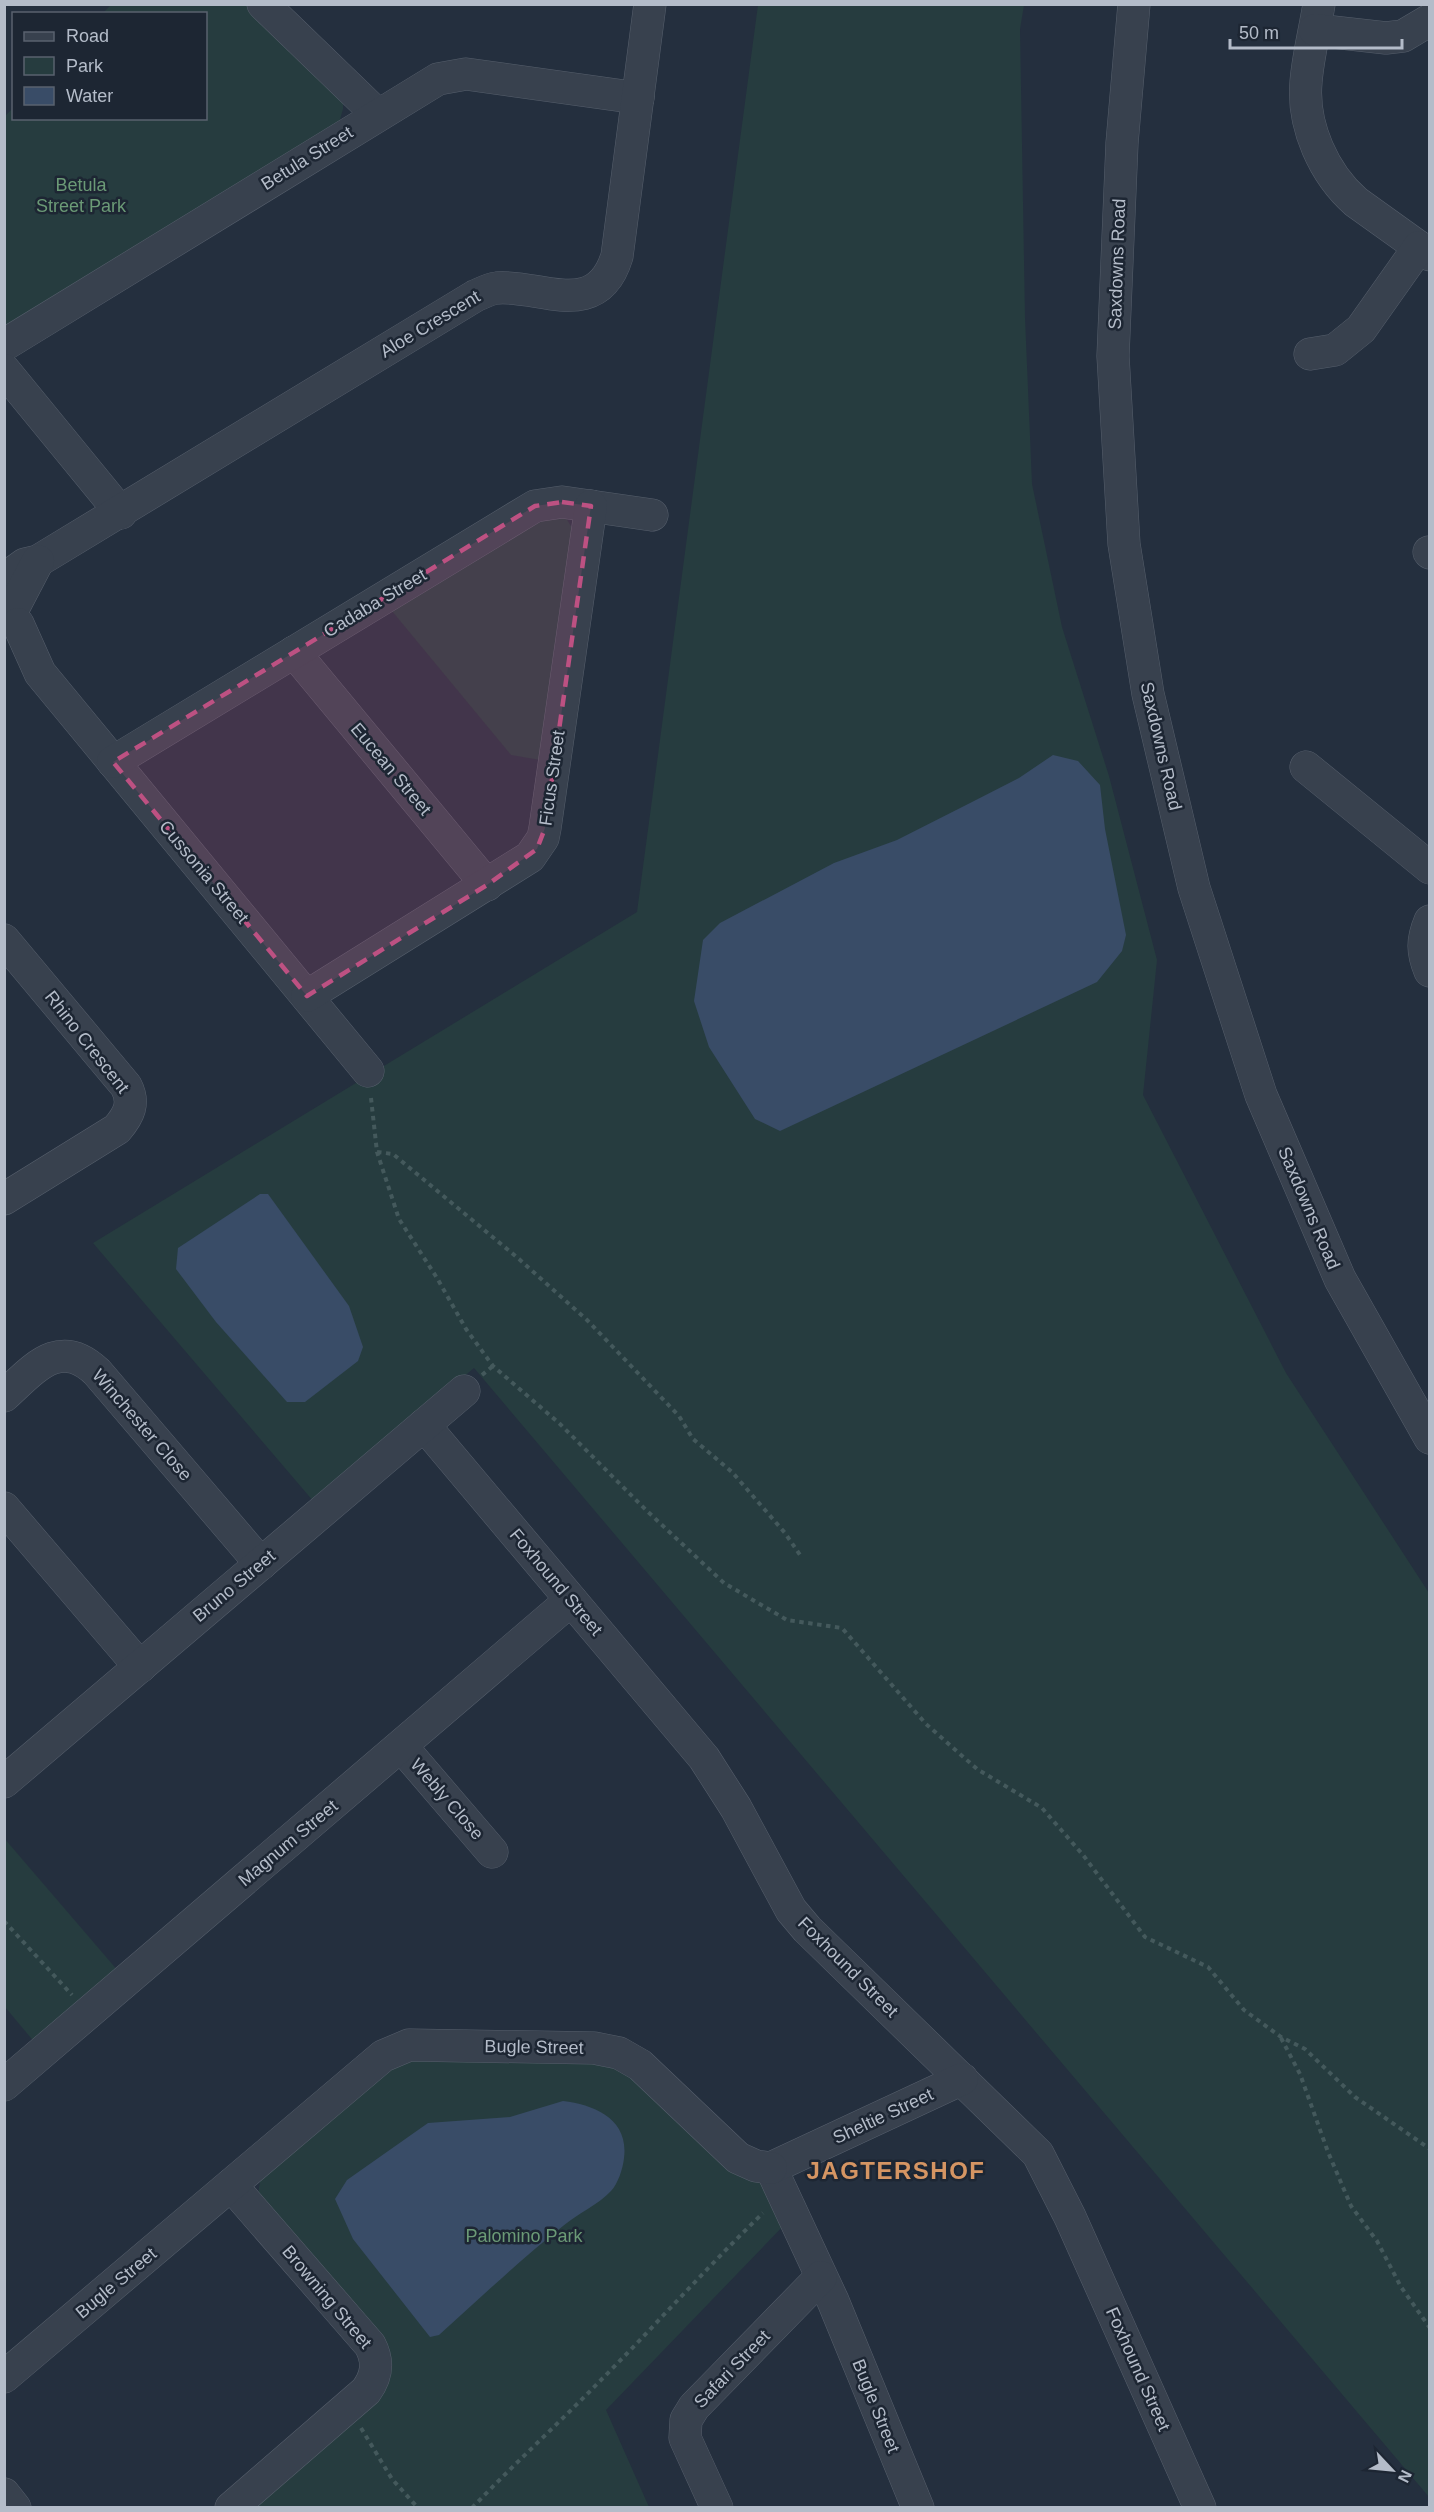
<svg xmlns="http://www.w3.org/2000/svg" width="1434" height="2512" viewBox="0 0 1434 2512" font-family="Arial,sans-serif">
  <style>
    .green { fill: #263c3f }
    .water { fill: #394c67 }
    .lines { fill: none; stroke-linecap: round; stroke-linejoin: round }
    .minor-casing { stroke: #565f6c; stroke-width: 33 }
    .path { stroke: #44595c; stroke-width: 4; stroke-dasharray: 4.5 4.5; stroke-linecap: butt }
    .minor { stroke: #38414e; stroke-width: 32 }
    .marked { fill: #bd5182; fill-opacity: 0.2; stroke: #bd5182; stroke-width: 4.5; stroke-dasharray: 12 8; stroke-linejoin: round }
    .labels { text-anchor: middle; stroke-width: 5; stroke-linejoin: round; paint-order: stroke }
    .street-label { font-size: 18px; fill: #b4bcc9; stroke: #1d2633 }
    .park-label { font-size: 18px; fill: #6b9a76; stroke: #1d2633 }
    .district-label { font-size: 24px; font-weight: bold; letter-spacing: 1.5px; fill: #d59563; stroke: #1d2633 }
  </style>
  <rect width="100%" height="100%" fill="#242f3e"/>
  <g class="green">
    <polygon points="111,5 249,5 343,102 343,109 339,123 5,328 4,117 13,108 14,118 206,118 206,14 103,13"/>
    <polygon points="758,5 1024,5 1020,29 1025,318 1032,484 1062,627 1109,776 1157,960 1143,1095 1286,1373 1429,1593 1429,2497 474,1368 314,1502 93,1243 637,912"/>
    <polygon points="539,513 566,518 574,531 546,761 511,755 387,605"/>
    <polygon points="4,1838 119,1972 36,2044 5,2007"/>
    <polygon points="400,2058 607,2059 765,2183 787,2222 606,2410 649,2507 246,2508 380,2389 258,2194 261,2176"/>
  </g>
  <g class="water">
    <polygon points="1053,755 1078,761 1100,785 1105,829 1126,935 1122,951 1097,982 780,1131 755,1119 709,1047 694,1001 703,940 720,923 834,863 897,840 974,801 1019,778"/>
    <polygon points="260,1194 268,1194 349,1306 363,1347 358,1361 305,1402 287,1402 216,1322 176,1269 178,1248"/>
    <path d="M563 2101C595 2105 629 2119 624 2158 623 2168 618 2184 611 2191 598 2205 577 2214 563 2226 520 2260 480 2298 439 2335L430 2337 353 2239 335 2199 347 2180 428 2123 510 2117Z"/>
  </g>
  <g class="lines">
    <defs>
      <g id="minor">
        <polyline points="263,4 378,115"/>
        <polyline points="1134,4 1122,143 1113,356 1124,544 1148,694 1194,888 1261,1095 1340,1279 1430,1438"/>
        <path d="M1319 4C1315 30 1308 56 1306 82 1302 126 1324 174 1356 202L1430 255"/>
        <polyline points="1315,30 1386,38 1403,36 1430,20"/>
        <polyline points="4,345 438,79 466,74 638,98"/>
        <polyline points="1310,354 1335,350 1361,329 1419,247"/>
        <polyline points="4,370 121,513"/>
        <polyline points="1429,552 1430,553"/>
        <path d="M4 579 25 564 38 561 475 296C482 293 489 289 497 288 540 284 597 322 617 256L650 4"/>
        <polyline points="15,605 38,561"/>
        <polyline points="18,624 40,673 368,1071"/>
        <polyline points="294,652 487,885"/>
        <polyline points="113,762 535,506 562,502 652,515"/>
        <polyline points="1306,767 1430,868"/>
        <path d="M1430 921C1422 940 1422 952 1430 971"/>
        <path d="M4 940 126 1086C135 1103 129 1115 117 1129L4 1199"/>
        <polyline points="307,996 530,857 543,838 545,828 591,506"/>
        <path d="M4 1396C34 1369 59 1336 97 1372L261 1564"/>
        <polyline points="424,1425 704,1758 736,1808 791,1910 807,1929 1038,2154 1070,2217 1200,2508"/>
        <polyline points="4,1508 140,1667"/>
        <polyline points="402,1747 492,1852"/>
        <polyline points="4,1782 464,1391"/>
        <polyline points="4,2085 571,1600"/>
        <polyline points="771,2168 833,2301 918,2508"/>
        <polyline points="771,2168 962,2079"/>
        <path d="M231 2185 370 2345C379 2362 377 2376 366 2391L231 2508"/>
        <polyline points="4,2377 383,2056 409,2045 594,2048 619,2053 640,2065 738,2158 756,2166 771,2168"/>
        <polyline points="4,2494 15,2508"/>
        <polyline points="717,2508 685,2438 686,2420 694,2407 821,2277"/>
      </g>
    </defs>
    <use href="#minor" class="minor-casing"/>
    <g class="path">
      <polyline points="371,1098 377,1152 399,1219 437,1278 466,1329 493,1366 560,1424 647,1511 724,1583 787,1620 842,1628 926,1724 977,1769 1042,1808 1083,1855 1145,1937 1208,1967 1244,2010 1281,2037 1305,2049 1355,2097 1430,2149"/>
      <polyline points="377,1152 393,1154 519,1259 587,1320 679,1416 693,1439 732,1472 785,1533 800,1555"/>
      <polyline points="482,1375 493,1366"/>
      <polyline points="4,1921 72,1995"/>
      <polyline points="1281,2038 1300,2074 1328,2152 1351,2206 1377,2241 1401,2287 1430,2328"/>
      <polyline points="361,2428 392,2479 418,2508"/>
      <path d="M472 2508C513 2465 557 2425 598 2383 654 2327 706 2268 763 2213"/>
    </g>
    <use href="#minor" class="minor"/>
  </g>
  <path class="marked" d="M562 502 591 506 545 828 537 849 487 885 307 996 113 762 535 506Z"/>
  <g class="labels">
    <g class="street-label">
      <text transform="translate(307 158) rotate(-32)" y="6">Betula Street</text>
      <text transform="translate(1117 264) rotate(-88)" y="6">Saxdowns Road</text>
      <text transform="translate(430 324) rotate(-31)" y="6">Aloe Crescent</text>
      <text transform="translate(375 603) rotate(-31)" y="6">Cadaba Street</text>
      <text transform="translate(1161 746) rotate(77)" y="6">Saxdowns Road</text>
      <text transform="translate(391 769) rotate(50)" y="6">Eucean Street</text>
      <text transform="translate(552 778) rotate(-82)" y="6">Ficus Street</text>
      <text transform="translate(204 872) rotate(50)" y="6">Cussonia Street</text>
      <text transform="translate(87 1042) rotate(52)" y="6">Rhino Crescent</text>
      <text transform="translate(1309 1208) rotate(67)" y="6">Saxdowns Road</text>
      <text transform="translate(142 1425) rotate(49)" y="6">Winchester Close</text>
      <text transform="translate(556 1582) rotate(50)" y="6">Foxhound Street</text>
      <text transform="translate(234 1586) rotate(-40)" y="6">Bruno Street</text>
      <text transform="translate(447 1799) rotate(49)" y="6">Webly Close</text>
      <text transform="translate(288 1843) rotate(-40)" y="6">Magnum Street</text>
      <text transform="translate(848 1967) rotate(45)" y="6">Foxhound Street</text>
      <text transform="translate(534 2047) rotate(1)" y="6">Bugle Street</text>
      <text transform="translate(883 2116) rotate(-25)" y="6">Sheltie Street</text>
      <text transform="translate(116 2283) rotate(-40)" y="6">Bugle Street</text>
      <text transform="translate(327 2297) rotate(50)" y="6">Browning Street</text>
      <text transform="translate(732 2369) rotate(-46)" y="6">Safari Street</text>
      <text transform="translate(1138 2369) rotate(66)" y="6">Foxhound Street</text>
      <text transform="translate(876 2406) rotate(68)" y="6">Bugle Street</text>
    </g>
    <g class="park-label">
      <text x="81" y="191">Betula<tspan x="81" dy="21">Street Park</tspan></text>
      <text x="524" y="2242">Palomino Park</text>
    </g>
    <g class="district-label">
      <text x="896" y="2179">JAGTERSHOF</text>
    </g>
  </g>
  <rect width="1434" height="2512" fill="none" stroke="#b4bcc9" stroke-width="12"/>
  <rect x="12" y="12" width="195" height="108" fill="#1d2633" stroke="#59626f" stroke-width="1.5"/>
  <rect x="24" y="32" width="30" height="9" fill="#38414e" stroke="#59626f" stroke-width="1.5"/>
  <text x="66" y="42" font-size="18" fill="#b4bcc9">Road</text>
  <rect x="24" y="57" width="30" height="18" fill="#263c3f" stroke="#59626f" stroke-width="1.5"/>
  <text x="66" y="72" font-size="18" fill="#b4bcc9">Park</text>
  <rect x="24" y="87" width="30" height="18" fill="#394c67" stroke="#59626f" stroke-width="1.5"/>
  <text x="66" y="102" font-size="18" fill="#b4bcc9">Water</text>
  <g transform="translate(1392 2470) rotate(116)" stroke="#1d2633" stroke-width="4.5" paint-order="stroke">
  <path d="M0-4.5L10 22L0 15L-10 22Z" fill="#b4bcc9"/>
  <text y="-9" font-size="16" font-weight="bold" text-anchor="middle" fill="#b4bcc9">N</text>
  </g>
  <path d="M1230 39v9h172v-9" fill="none" stroke="#b4bcc9" stroke-width="3"/>
  <text x="1239" y="39" font-size="18" fill="#b4bcc9" stroke="#1d2633" stroke-width="4.5" paint-order="stroke">50 m</text>
</svg>
